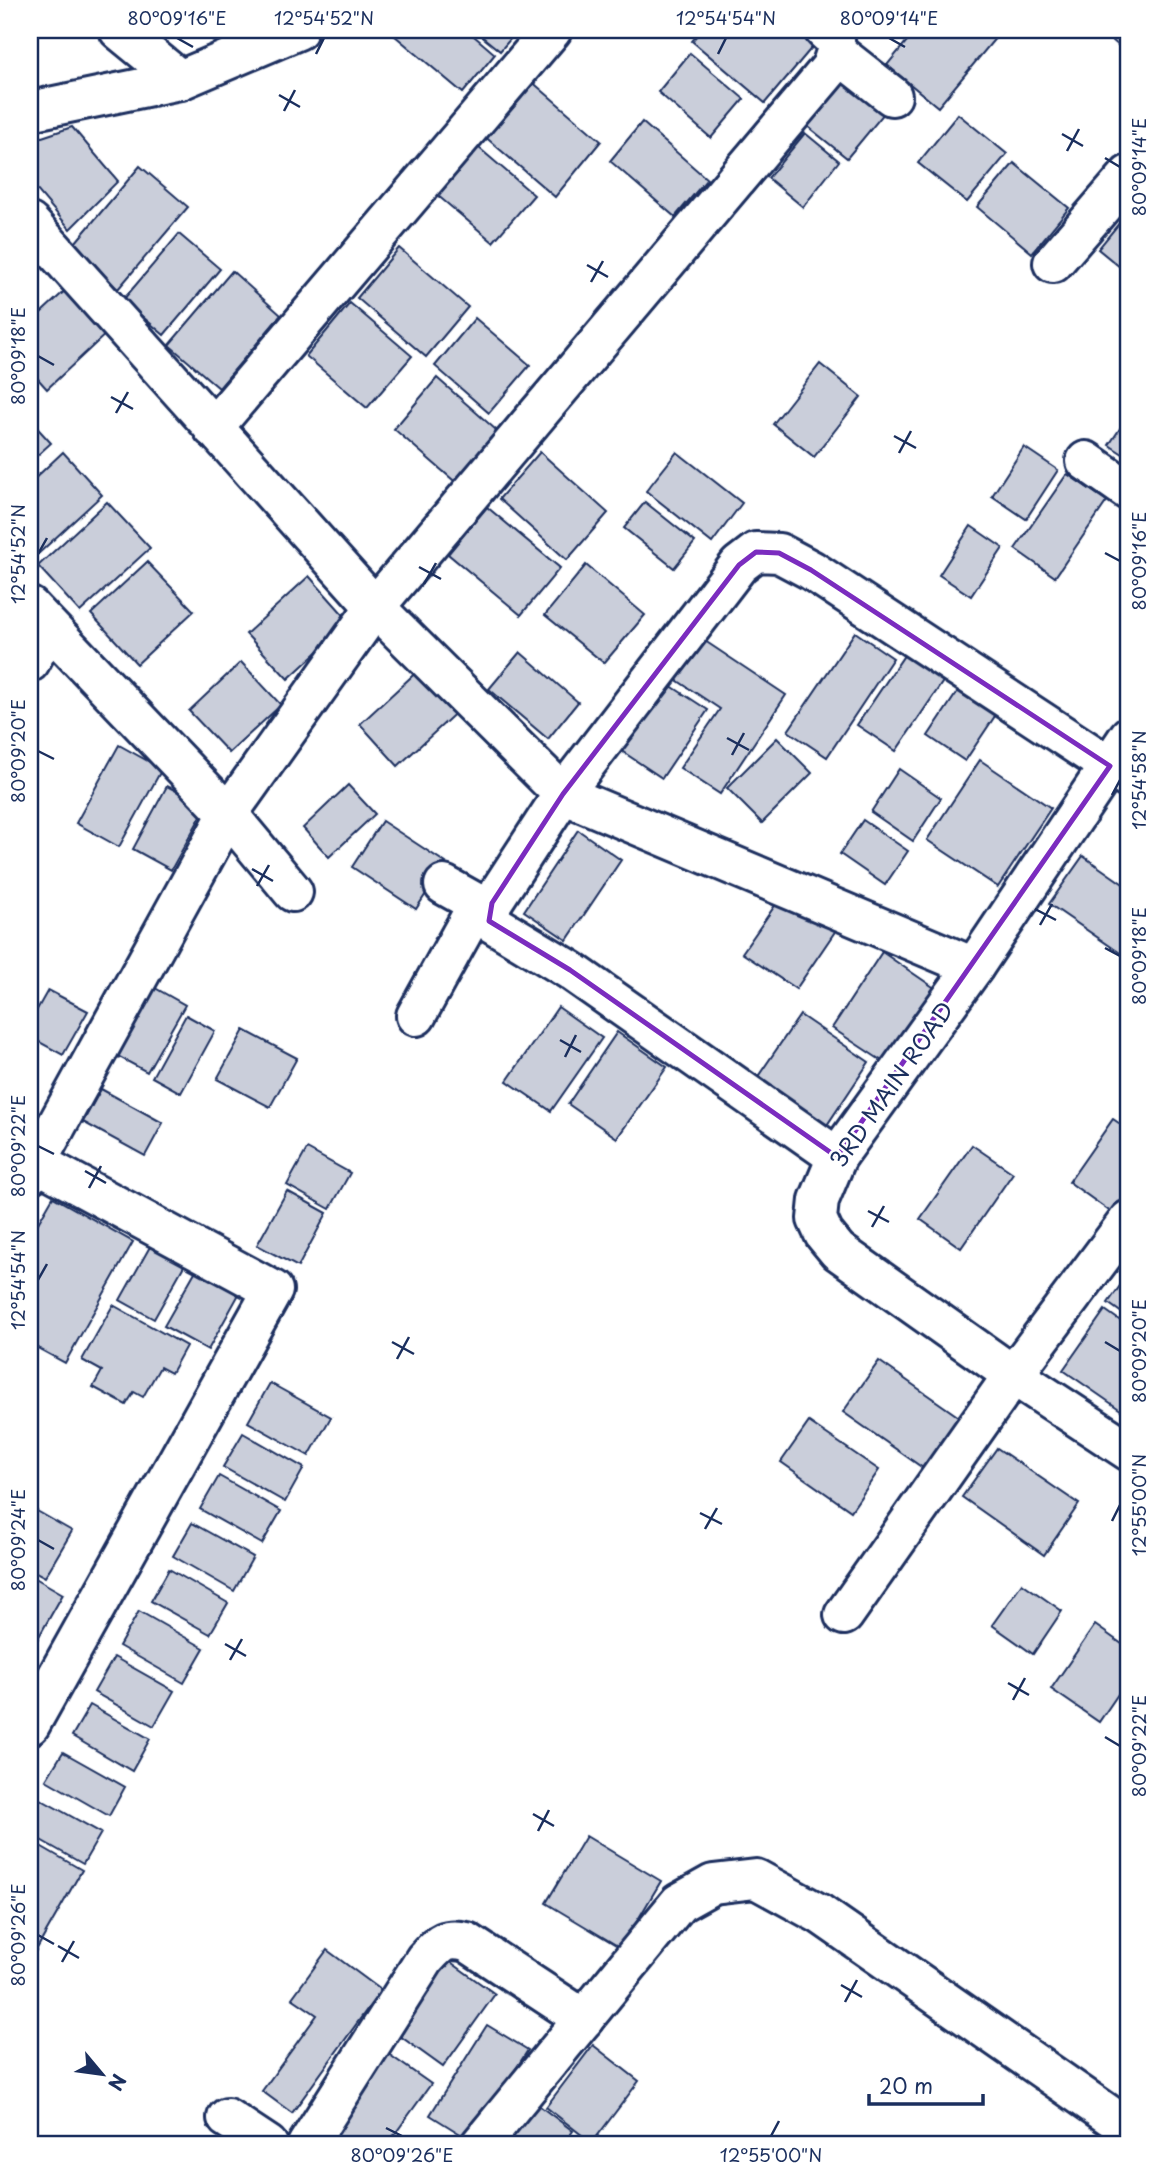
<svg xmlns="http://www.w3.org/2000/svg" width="1159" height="2175" viewBox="0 0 1159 2175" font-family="'Playpen Sans',sans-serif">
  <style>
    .building { fill: #caceda; stroke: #1b2f5e; stroke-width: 2 }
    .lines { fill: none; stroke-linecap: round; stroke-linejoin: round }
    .minor-casing { stroke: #1b2f5e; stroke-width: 44 }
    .minor { stroke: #fff; stroke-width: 38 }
    .marked { fill: none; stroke: #7b2cbf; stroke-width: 5; stroke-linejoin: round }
    .ticks { fill: none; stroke: #1b2f5e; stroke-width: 2.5 }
    .labels { text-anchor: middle; stroke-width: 5; stroke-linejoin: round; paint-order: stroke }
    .street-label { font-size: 23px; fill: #1b2f5e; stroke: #fff }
    .neatline { fill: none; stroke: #1b2f5e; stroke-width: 2.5 }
    .ticks-label { font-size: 18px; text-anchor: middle; fill: #1b2f5e }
  </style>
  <rect width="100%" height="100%" fill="#fff"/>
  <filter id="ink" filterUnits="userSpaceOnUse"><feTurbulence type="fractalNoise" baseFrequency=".0143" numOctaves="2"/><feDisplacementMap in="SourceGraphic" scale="14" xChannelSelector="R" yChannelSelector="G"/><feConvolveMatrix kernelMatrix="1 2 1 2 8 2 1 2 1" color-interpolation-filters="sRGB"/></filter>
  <g filter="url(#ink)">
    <g class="building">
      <polygon points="388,30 467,30 495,54 463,93"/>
      <polygon points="474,30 518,30 500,51"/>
      <polygon points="701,30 796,30 814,45 765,103 692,41"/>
      <polygon points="916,30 1002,30 938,107 887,65"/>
      <polygon points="1121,30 1129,30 1129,55 1112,40"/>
      <polygon points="690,53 744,99 711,138 658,92"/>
      <polygon points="849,72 890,106 847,158 806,125"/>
      <polygon points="530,80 601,141 555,197 483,135"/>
      <polygon points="958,114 1007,154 967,202 918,163"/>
      <polygon points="642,122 707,179 675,217 610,161"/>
      <polygon points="72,127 118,181 70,229 30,182 30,141"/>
      <polygon points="805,133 839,161 803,207 768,178"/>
      <polygon points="478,147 534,195 493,242 437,195"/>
      <polygon points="1014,163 1069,208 1032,253 977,207"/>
      <polygon points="140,166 188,207 118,289 70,249"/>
      <polygon points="1125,216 1129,219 1129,268 1126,272 1098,249"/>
      <polygon points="179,234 220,269 164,335 123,300"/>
      <polygon points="399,248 468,307 426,357 357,298"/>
      <polygon points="232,271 281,315 219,388 169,345"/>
      <polygon points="69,287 109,331 47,389 30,370 30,323"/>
      <polygon points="350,303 412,356 367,408 306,356"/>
      <polygon points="475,318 530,365 489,413 435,366"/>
      <polygon points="820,364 861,397 814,457 773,424"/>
      <polygon points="437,378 503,436 460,486 394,429"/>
      <polygon points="1129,415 1129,458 1109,445"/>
      <polygon points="30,420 51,443 30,462"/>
      <polygon points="1024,447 1058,470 1026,519 992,496"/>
      <polygon points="63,452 102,495 38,554 30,545 30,483"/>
      <polygon points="540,452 608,513 567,560 499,499"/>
      <polygon points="677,452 742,503 712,543 646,491"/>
      <polygon points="1067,474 1107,501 1055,577 1015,549"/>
      <polygon points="107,502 150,548 80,612 38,566"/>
      <polygon points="645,502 695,542 674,568 624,528"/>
      <polygon points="487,507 560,568 521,615 448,554"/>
      <polygon points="971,526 1003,548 971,596 939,575"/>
      <polygon points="147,562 194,611 137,664 91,614"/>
      <polygon points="586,565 645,615 604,663 545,615"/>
      <polygon points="309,576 350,622 288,679 246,634"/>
      <polygon points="855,632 893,658 827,757 788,731"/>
      <polygon points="702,639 786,695 720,794 680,768 720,709 675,679"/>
      <polygon points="907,651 946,677 896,751 857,725"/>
      <polygon points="520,652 578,702 548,739 489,689"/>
      <polygon points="241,662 281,705 229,753 189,711"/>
      <polygon points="423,666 461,708 398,766 360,724"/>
      <polygon points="665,682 708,710 662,778 620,750"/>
      <polygon points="962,685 999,710 965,761 928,736"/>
      <polygon points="777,738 812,773 762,823 727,788"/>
      <polygon points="119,745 162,769 119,847 76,823"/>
      <polygon points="980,760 1051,808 998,887 927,840"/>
      <polygon points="899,769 941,798 913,841 871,812"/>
      <polygon points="348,785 375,814 329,857 303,828"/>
      <polygon points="167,786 206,807 171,870 133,849"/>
      <polygon points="863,820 908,851 885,885 840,854"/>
      <polygon points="382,821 446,863 416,909 352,867"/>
      <polygon points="578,830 621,860 567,940 524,911"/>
      <polygon points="1083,856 1129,888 1129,959 1049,904"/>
      <polygon points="783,894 836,930 796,989 742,953"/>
      <polygon points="882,952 936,989 885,1063 832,1028"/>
      <polygon points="148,984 185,1005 147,1072 110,1052"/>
      <polygon points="48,990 88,1011 63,1055 30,1037 30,1022"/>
      <polygon points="558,1007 602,1038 551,1111 507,1081"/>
      <polygon points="186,1015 215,1031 181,1093 152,1077"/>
      <polygon points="800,1015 869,1062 827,1125 757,1078"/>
      <polygon points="244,1030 297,1058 270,1107 217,1079"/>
      <polygon points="617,1032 667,1067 617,1138 568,1104"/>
      <polygon points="101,1089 163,1123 145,1156 83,1122"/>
      <polygon points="1113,1119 1129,1130 1129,1195 1115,1215 1069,1182"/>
      <polygon points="972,1145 1013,1173 961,1248 920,1219"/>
      <polygon points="307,1149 350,1173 330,1209 287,1185"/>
      <polygon points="287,1191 327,1213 298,1267 257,1245"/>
      <polygon points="53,1197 133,1242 65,1363 30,1344 30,1237"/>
      <polygon points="152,1243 186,1262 154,1319 120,1300"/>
      <polygon points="200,1263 243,1287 208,1350 164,1326"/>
      <polygon points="1129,1273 1129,1318 1108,1303"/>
      <polygon points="113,1305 186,1346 171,1373 160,1367 143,1397 134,1392 126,1405 93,1387 102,1371 82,1360"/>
      <polygon points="1105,1310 1129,1327 1129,1408 1125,1413 1063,1370"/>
      <polygon points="879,1361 959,1417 923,1468 843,1412"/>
      <polygon points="270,1383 331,1417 309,1456 248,1422"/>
      <polygon points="809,1422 879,1470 851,1511 781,1462"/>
      <polygon points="243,1433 304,1468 285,1502 223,1467"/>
      <polygon points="997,1448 1079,1504 1044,1555 962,1497"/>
      <polygon points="219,1476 281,1511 262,1544 200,1509"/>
      <polygon points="30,1507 72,1531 45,1577 30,1569"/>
      <polygon points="192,1523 253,1557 234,1591 173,1556"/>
      <polygon points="169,1569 228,1603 210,1634 151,1601"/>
      <polygon points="30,1575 63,1594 33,1647 30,1645"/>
      <polygon points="1022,1583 1062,1611 1033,1654 992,1625"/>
      <polygon points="139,1611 204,1648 184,1683 119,1646"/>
      <polygon points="1095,1625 1129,1649 1129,1678 1099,1722 1051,1689"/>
      <polygon points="114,1657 174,1691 154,1726 94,1692"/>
      <polygon points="90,1705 150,1739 132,1771 72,1736"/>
      <polygon points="63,1752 125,1787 109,1816 46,1780"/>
      <polygon points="40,1799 101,1833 83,1864 30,1834 30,1816"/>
      <polygon points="586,1836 661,1881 621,1948 546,1903"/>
      <polygon points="30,1840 82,1870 35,1952 30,1949"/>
      <polygon points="327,1950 381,1990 292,2113 262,2091 317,2015 292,1998"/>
      <polygon points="445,1958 495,1994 443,2067 393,2031"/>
      <polygon points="487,2025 528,2050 470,2140 430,2115"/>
      <polygon points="593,2045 639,2081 592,2143 546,2107"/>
      <polygon points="387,2053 431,2084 387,2145 321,2145"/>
      <polygon points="533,2101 573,2131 563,2145 500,2145"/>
    </g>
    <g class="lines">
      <defs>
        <g id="minor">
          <polyline points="119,30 180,80"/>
          <polyline points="836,52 892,96"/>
          <polyline points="30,111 180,80 298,30"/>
          <polyline points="30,223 375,607 563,794 974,967"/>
          <polyline points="1053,263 1129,175"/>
          <polyline points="213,428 552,30"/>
          <polyline points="1086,461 1129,491"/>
          <polyline points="30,607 228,814 30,1174"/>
          <polyline points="30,662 48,628"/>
          <polyline points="1129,736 974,967 837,1157 819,1200 817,1219 824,1234 838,1251 1013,1375 1129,1451"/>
          <polyline points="444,885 478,904 492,903"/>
          <polyline points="293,892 228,814 375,607 831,67 836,52 835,40 824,30"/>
          <polyline points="416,1016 478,904"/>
          <polyline points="837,1157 570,970 489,921 492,903 563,794 739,565 756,552 779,553 811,570 1129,779"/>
          <polyline points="30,1159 273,1290 30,1725"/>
          <polyline points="844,1615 1013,1375 1129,1220"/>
          <polyline points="227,2118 268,2145"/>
          <path d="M307 2145 425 1959C440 1943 444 1937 467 1942L584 2019"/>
          <polyline points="480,2145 679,1903 713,1884 756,1879 820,1914 1129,2129"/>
        </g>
      </defs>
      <use href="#minor" class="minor-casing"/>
      <use href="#minor" class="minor"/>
    </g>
  </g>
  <path class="marked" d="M756 552 779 553 811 570 1110 766 837 1157 570 970 489 921 492 903 563 794 739 565Z"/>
  <path class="ticks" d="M177 38 193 47M889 38 905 47M316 54 324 38M718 54 726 38M279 95 300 107M284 111 295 90M1062 134 1083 146M1067 151 1079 129M1105 158 1120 167M587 265 608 277M591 282 603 261M38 356 54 365M111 397 133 409M116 413 128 392M894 436 916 448M899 453 911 431M1105 553 1120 561M38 554 47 538M419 567 441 579M424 584 436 563M727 738 749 750M38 751 54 759M732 755 744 733M1112 795 1120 780M252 869 273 881M257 886 269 865M1035 909 1056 920M1040 925 1052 904M1105 948 1120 956M560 1040 581 1052M565 1057 576 1035M38 1146 54 1154M85 1171 106 1183M89 1188 101 1166M868 1211 889 1222M872 1227 884 1206M38 1280 47 1264M392 1342 414 1354M1105 1342 1120 1351M397 1359 409 1337M700 1513 722 1524M1112 1521 1120 1505M705 1529 717 1508M38 1540 54 1549M225 1644 246 1656M230 1660 242 1639M1008 1683 1029 1695M1013 1700 1025 1678M1105 1737 1120 1746M533 1814 554 1826M538 1831 549 1810M38 1935 54 1944M58 1946 79 1958M62 1962 74 1941M841 1985 862 1997M845 2002 857 1980M386 2128 402 2136M771 2136 779 2121"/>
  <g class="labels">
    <g class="street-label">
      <text transform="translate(892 1085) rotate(-55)" y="8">3RD MAIN ROAD</text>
    </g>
  </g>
  <rect width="1159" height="2175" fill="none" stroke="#fff" stroke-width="77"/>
  <g transform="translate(102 2074) rotate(119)" stroke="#ffffff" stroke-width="5" paint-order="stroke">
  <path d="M0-5L12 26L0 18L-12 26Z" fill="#1b2f5e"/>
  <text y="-10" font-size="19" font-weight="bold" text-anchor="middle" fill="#1b2f5e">N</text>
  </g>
  <path d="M869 2094v10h114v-10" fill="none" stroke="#1b2f5e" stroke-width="3.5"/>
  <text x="879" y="2094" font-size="21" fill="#1b2f5e" stroke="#ffffff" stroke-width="5" paint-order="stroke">20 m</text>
  <rect x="38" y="38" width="1082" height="2098" class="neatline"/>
  <g class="ticks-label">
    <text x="177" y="25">80°09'16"E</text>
    <text x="324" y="25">12°54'52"N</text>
    <text x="726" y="25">12°54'54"N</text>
    <text x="889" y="25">80°09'14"E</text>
    <text transform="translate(1140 167) rotate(-90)" y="6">80°09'14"E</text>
    <text transform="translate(19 356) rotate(-90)" y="6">80°09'18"E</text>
    <text transform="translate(19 554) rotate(-90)" y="6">12°54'52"N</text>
    <text transform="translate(1140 561) rotate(-90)" y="6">80°09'16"E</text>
    <text transform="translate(19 751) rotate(-90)" y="6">80°09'20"E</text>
    <text transform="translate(1140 780) rotate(-90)" y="6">12°54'58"N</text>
    <text transform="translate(1140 956) rotate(-90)" y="6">80°09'18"E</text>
    <text transform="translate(19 1146) rotate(-90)" y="6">80°09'22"E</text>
    <text transform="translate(19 1280) rotate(-90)" y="6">12°54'54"N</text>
    <text transform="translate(1140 1351) rotate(-90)" y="6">80°09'20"E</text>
    <text transform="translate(1140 1505) rotate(-90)" y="6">12°55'00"N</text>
    <text transform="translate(19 1540) rotate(-90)" y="6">80°09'24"E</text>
    <text transform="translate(1140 1746) rotate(-90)" y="6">80°09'22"E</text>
    <text transform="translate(19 1935) rotate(-90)" y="6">80°09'26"E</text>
    <text x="402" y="2162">80°09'26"E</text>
    <text x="771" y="2162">12°55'00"N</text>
  </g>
</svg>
